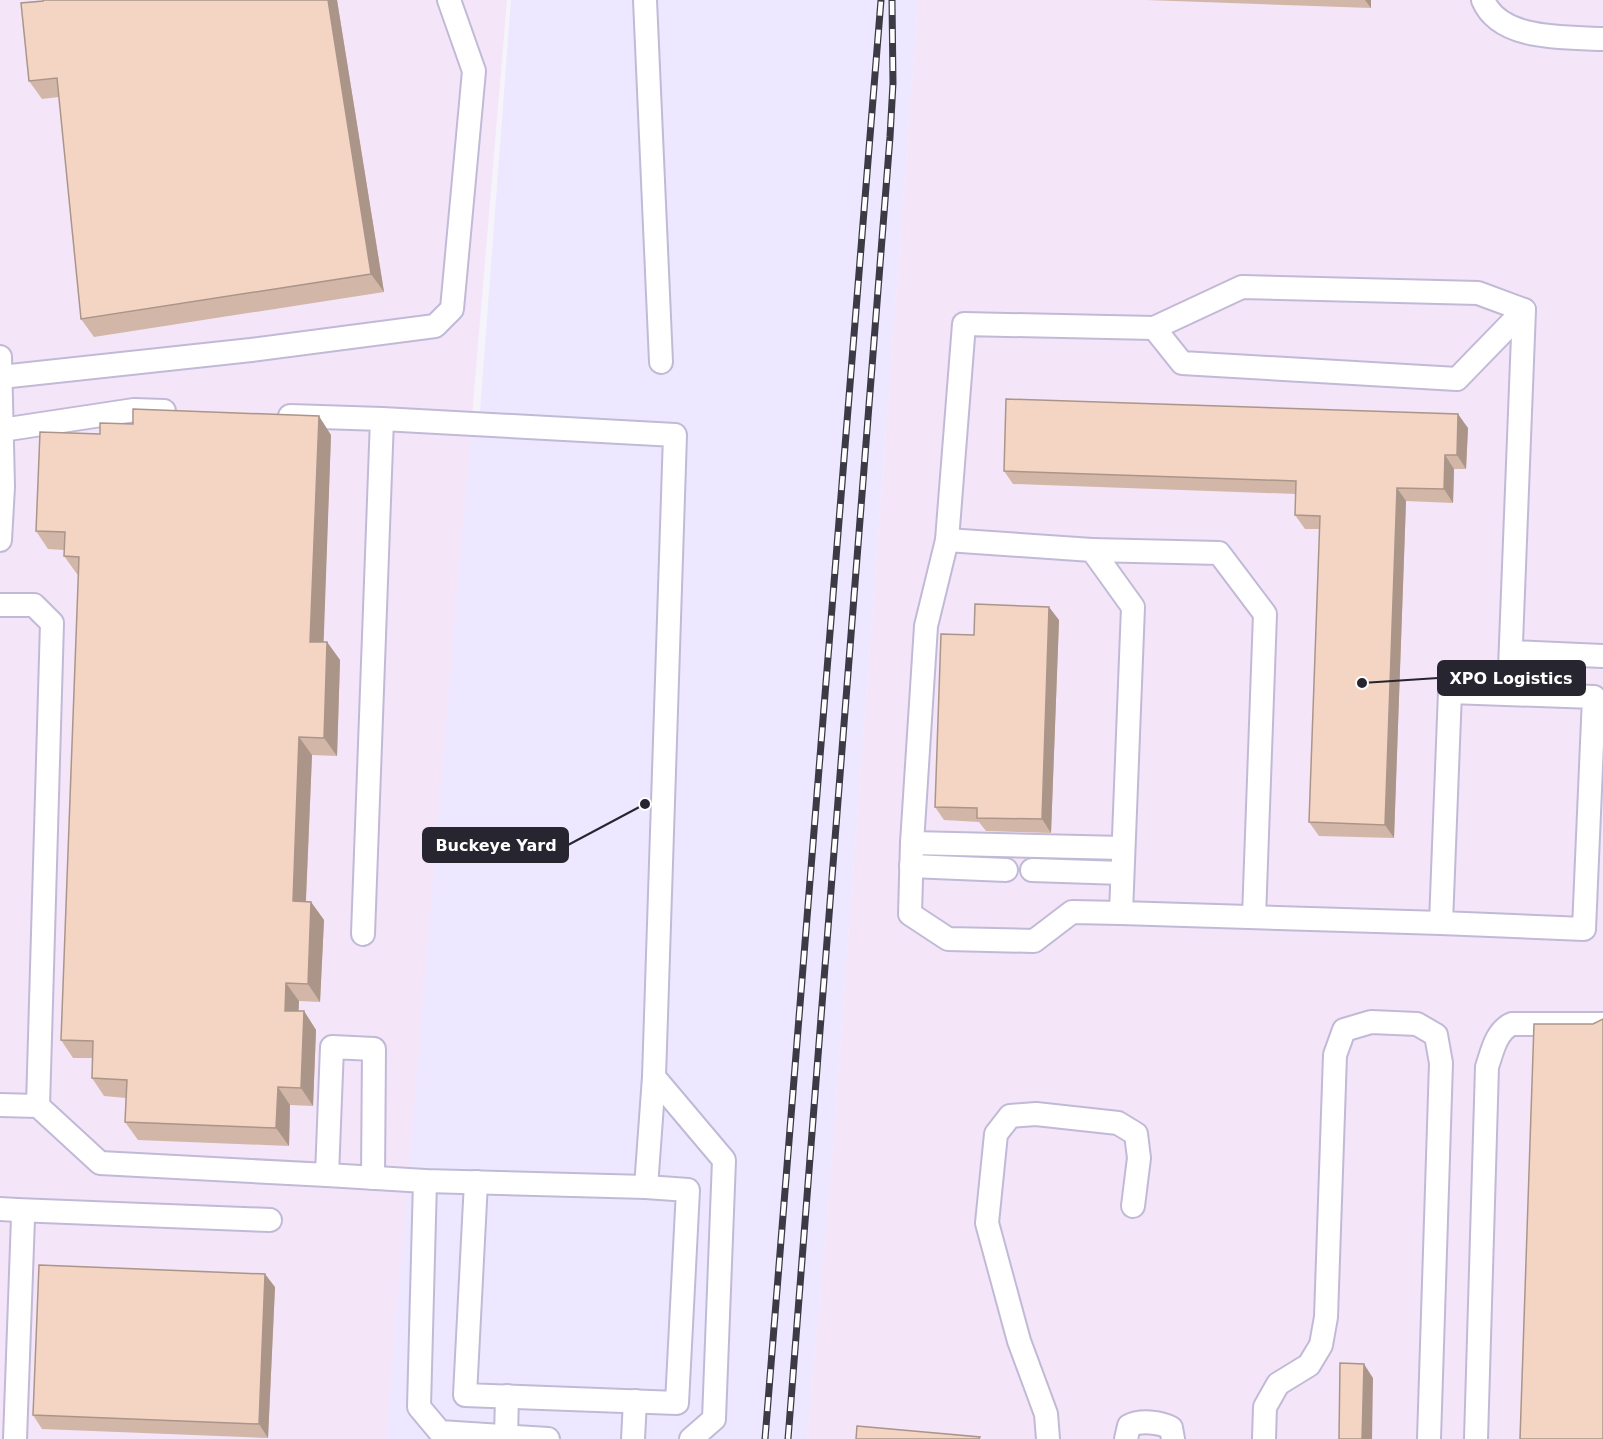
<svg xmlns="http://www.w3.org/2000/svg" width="1603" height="1439" viewBox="0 0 1603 1439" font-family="'DejaVu Sans',sans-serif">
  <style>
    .built { fill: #ede8ff }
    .industrial { fill: #f4e5f9 }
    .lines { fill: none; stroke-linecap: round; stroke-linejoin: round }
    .minor-casing { stroke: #c1bad7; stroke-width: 26 }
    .minor { stroke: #fff; stroke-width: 22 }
    .rail-casing { stroke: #3c3a44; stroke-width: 7 }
    .rail { stroke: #fff; stroke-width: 4.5; stroke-dasharray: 14; stroke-linecap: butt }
    .wall { fill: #d2b7a9 }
    .shaded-wall { fill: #ab9589 }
    .building { fill: #f4d5c4; stroke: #ab9589; stroke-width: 1.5 }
    .leader { fill: none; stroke: #272530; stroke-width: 2 }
    .callout-dot { fill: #272530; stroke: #fff; stroke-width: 2 }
    .callout { fill: #272530; stroke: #272530; stroke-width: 2 }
    .callout-label { font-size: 16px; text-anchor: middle; font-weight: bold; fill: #fff }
  </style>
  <rect width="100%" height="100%" fill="#f5f4fa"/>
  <polygon class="built" points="511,0 918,0 829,1196 807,1439 385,1439 461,412 480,411"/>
  <g class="industrial">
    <polygon points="0,0 507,0 386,1439 0,1439"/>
    <polygon points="918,0 1603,0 1603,1439 807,1439 829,1196"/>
  </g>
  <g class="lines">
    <defs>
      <g id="minor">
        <polyline points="645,0 661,362"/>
        <path d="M1483 0C1500 41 1565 37 1603 39"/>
        <polyline points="1154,328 1182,363 1457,379 1524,310"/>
        <polyline points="0,357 3,487 0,540"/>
        <polyline points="1,377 251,350 435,326 452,309 474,71 449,0"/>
        <polyline points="290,416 382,419 363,934"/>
        <polyline points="382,419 675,435 654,1077 724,1160 714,1419 691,1439"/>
        <polyline points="2,430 134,410 164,411"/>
        <polyline points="947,540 926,626 912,843 910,914 948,939 1034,941 1072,912 1121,913"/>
        <polyline points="1092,550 1219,553 1265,614 1254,917"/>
        <polyline points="0,605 34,605 52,623 38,1106"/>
        <polyline points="1511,652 1603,656"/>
        <polygon points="1450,692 1594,697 1584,929 1441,923"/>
        <polyline points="912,843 1123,848"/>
        <polyline points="911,866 1006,870"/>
        <polyline points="1032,870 1122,873"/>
        <polyline points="1441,923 1121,913 1133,607 1092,550 947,540 964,324 1154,328 1242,287 1478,293 1524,310 1509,694"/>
        <polyline points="0,1105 38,1106 100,1163 327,1175 332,1047 374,1049 373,1178"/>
        <polyline points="327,1175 425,1181 646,1187 654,1077"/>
        <polyline points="425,1181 419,1407 440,1432 548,1439"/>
        <polyline points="476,1182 465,1395 677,1403 688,1190 646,1187"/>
        <polyline points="0,1209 17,1210 23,1218 15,1439"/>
        <polyline points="17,1210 270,1220"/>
        <polyline points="506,1437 507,1396"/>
        <polyline points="633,1439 635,1401"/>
        <polyline points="1048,1439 1046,1414 1019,1341 987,1223 996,1134 1010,1116 1036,1114 1118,1123 1136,1134 1139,1158 1133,1206"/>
        <path d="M1126 1439 1129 1426C1140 1420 1160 1422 1171 1428L1173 1439"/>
        <polyline points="1264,1439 1265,1407 1278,1384 1309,1365 1321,1345 1326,1317 1335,1055 1344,1030 1371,1022 1417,1024 1436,1035 1441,1063 1429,1439"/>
        <path d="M1476 1439 1487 1067C1492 1052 1496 1031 1512 1024H1603"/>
      </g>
    </defs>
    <use href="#minor" class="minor-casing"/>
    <use href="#minor" class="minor"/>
    <defs>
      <g id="rail">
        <polyline points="765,1439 881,0"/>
        <polyline points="788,1439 890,137 893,83 892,0"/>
      </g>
    </defs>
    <use href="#rail" class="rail-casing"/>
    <use href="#rail" class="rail"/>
  </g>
  <g class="wall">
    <polygon points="43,0 337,0 384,292 94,337 81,319 59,97 42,99 29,81"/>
    <polygon points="1146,0 1371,0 1371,8"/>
    <polygon points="1468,428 1466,469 1454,469 1453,503 1406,501 1394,838 1319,836 1309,822 1320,529 1305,529 1295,515 1296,494 1013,484 1004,471"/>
    <polygon points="100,434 331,435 323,642 327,642 340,660 337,756 312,755 306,902 311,902 324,920 320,1002 299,1001 298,1011 304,1011 316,1030 313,1106 290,1105 289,1146 138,1140 125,1122 126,1098 104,1096 92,1078 92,1058 73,1058 61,1040 79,575 77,574 64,556 64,550 48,549 36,531"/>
    <polygon points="1059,620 1051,833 986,831 979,822 944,820 935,807 974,635"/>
    <polygon points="275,1287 268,1438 42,1429 33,1415"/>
  </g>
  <g class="shaded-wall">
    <polygon points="328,0 337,0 384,292 371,274"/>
    <polygon points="1365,0 1371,0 1371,8"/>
    <polygon points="1458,414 1468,428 1466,469 1457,455"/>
    <polygon points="319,416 331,435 323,660 310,642"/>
    <polygon points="1445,455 1454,469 1453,503 1444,489"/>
    <polygon points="1397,488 1406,501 1394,838 1385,825"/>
    <polygon points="1049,607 1059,620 1051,833 1042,819"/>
    <polygon points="327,642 340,660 337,756 324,738"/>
    <polygon points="299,737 312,755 305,919 293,901"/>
    <polygon points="311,902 324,920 320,1002 308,984"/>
    <polygon points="286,983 299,1001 298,1029 285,1011"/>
    <polygon points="304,1011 316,1030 313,1106 301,1088"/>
    <polygon points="278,1087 290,1105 289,1146 276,1128"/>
    <polygon points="265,1274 275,1287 268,1438 259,1424"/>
    <polygon points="1364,1364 1373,1378 1372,1439 1362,1439"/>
  </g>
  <g class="building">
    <polygon points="43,0 328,0 371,274 81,319 57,78 29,81 21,3 43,1"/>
    <polygon points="1006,399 1458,414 1457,455 1445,455 1444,489 1397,488 1385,825 1309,822 1320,516 1295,515 1296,481 1004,471"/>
    <polygon points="133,409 319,416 310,642 327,642 324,738 299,737 293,901 311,902 308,984 286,983 285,1011 304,1011 301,1088 278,1087 276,1128 125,1122 127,1080 92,1078 93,1041 61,1040 79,557 64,556 65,532 36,531 40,432 100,434 100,423 133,424"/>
    <polygon points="975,604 1049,607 1042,819 977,818 977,808 935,807 941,634 974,635"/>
    <polygon points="1603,1019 1603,1439 1520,1439 1534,1024 1593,1024"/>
    <polygon points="39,1265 265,1274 259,1424 33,1415"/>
    <polygon points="1340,1363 1364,1364 1362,1439 1339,1439"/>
    <polygon points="857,1426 980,1437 979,1439 856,1439"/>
  </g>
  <path class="leader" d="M1362 683L1438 678M645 804L568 845"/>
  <g class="callout-dot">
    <circle cx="1362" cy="683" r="6"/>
    <circle cx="645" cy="804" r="6"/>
  </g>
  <g class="callout">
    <rect x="1438" y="661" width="147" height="34" rx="6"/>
    <rect x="423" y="828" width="145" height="34" rx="6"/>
  </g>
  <g class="callout-label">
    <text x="1511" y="684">XPO Logistics</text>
    <text x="496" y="851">Buckeye Yard</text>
  </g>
</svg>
